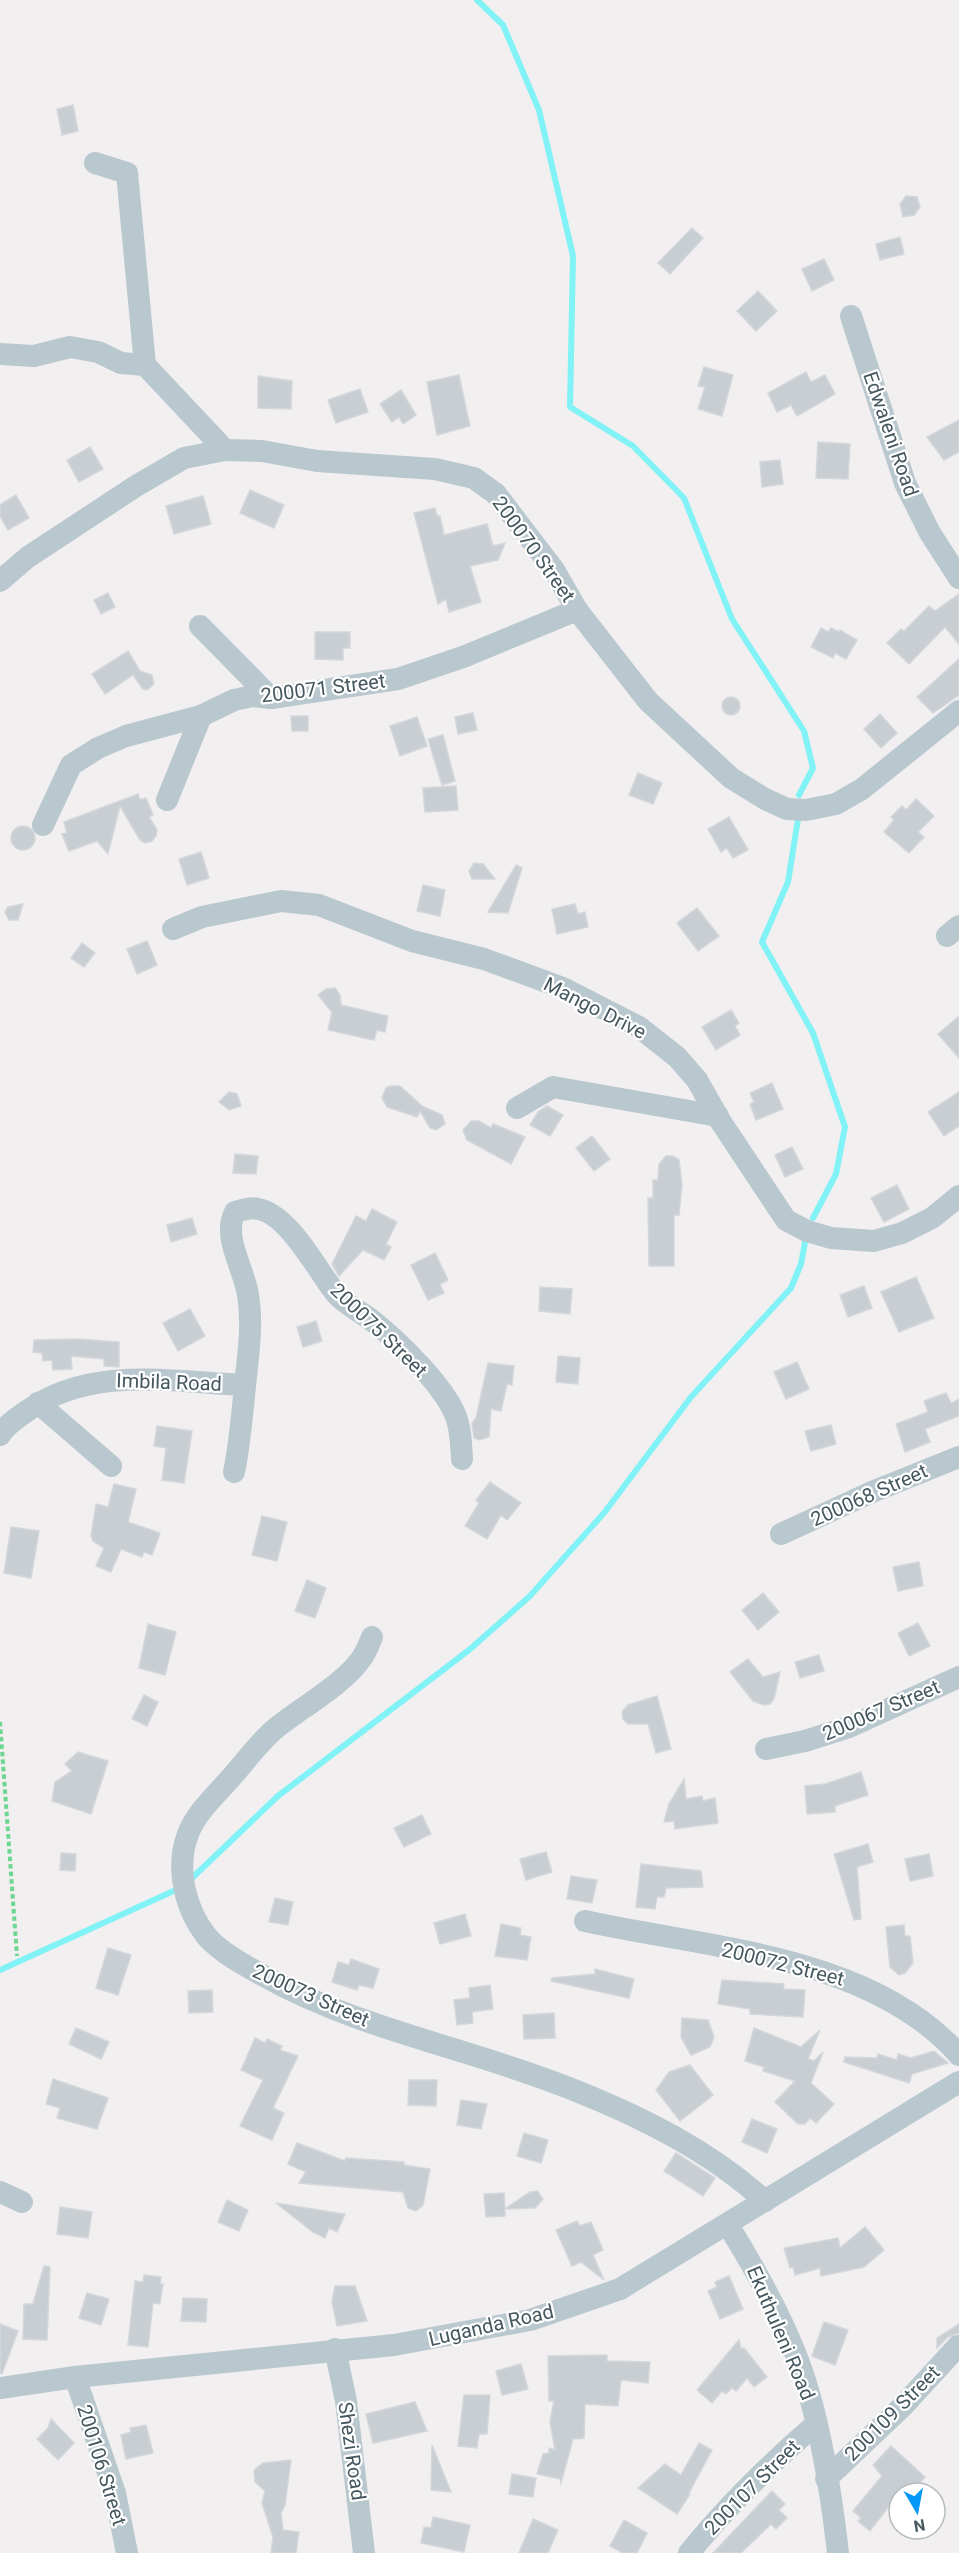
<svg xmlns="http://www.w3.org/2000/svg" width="959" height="2553" viewBox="0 0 959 2553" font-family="Roboto,sans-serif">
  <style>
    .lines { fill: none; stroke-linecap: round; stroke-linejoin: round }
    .stream { stroke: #81f2f6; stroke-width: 6 }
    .building { fill: #c9ced3; stroke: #d3d7dc; stroke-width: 1.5 }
    .path { stroke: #6dd791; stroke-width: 4; stroke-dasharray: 4.5 3; stroke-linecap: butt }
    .street { stroke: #b9c7ce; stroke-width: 22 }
    .labels { text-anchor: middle; stroke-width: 4.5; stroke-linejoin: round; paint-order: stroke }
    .street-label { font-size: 20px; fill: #45575f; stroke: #fff }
  </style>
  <rect width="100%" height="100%" fill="#f2eff0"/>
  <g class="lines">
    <g class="stream">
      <polyline points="477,0 503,25 539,110 573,256 570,407 633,446 684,498 732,619 804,731 813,768 799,795"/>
      <polyline points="798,819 788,882 762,942 813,1033 845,1127 836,1174 813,1218"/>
      <polyline points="190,1880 278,1796 469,1650 529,1597 604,1513 691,1397 791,1288 801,1264 806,1237"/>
      <polyline points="0,1970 180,1888"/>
    </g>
  </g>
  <g class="building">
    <polygon points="73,105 78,131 62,135 57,109"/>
    <polygon points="906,196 917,197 920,207 914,215 903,217 900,204"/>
    <polygon points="692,228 703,238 670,274 658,263"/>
    <polygon points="900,237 904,254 880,260 876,244"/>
    <polygon points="824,259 834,280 812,291 802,269"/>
    <polygon points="758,291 777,311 756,331 737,311"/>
    <polygon points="704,367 733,375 722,416 698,409 705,387 698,386"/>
    <polygon points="806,372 811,382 825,375 835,394 797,416 791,405 777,412 768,393"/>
    <polygon points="459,375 470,426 437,435 427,382"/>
    <polygon points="258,376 292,381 291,409 258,408"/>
    <polygon points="360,389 368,412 336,423 328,400"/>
    <polygon points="401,390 416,415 403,424 399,417 392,422 380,404"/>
    <polygon points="959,420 959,452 944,460 927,437"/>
    <polygon points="818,442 850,444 848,479 816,478"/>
    <polygon points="90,447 103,469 79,482 67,460"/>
    <polygon points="780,460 783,484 762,487 760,462"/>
    <polygon points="250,490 284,505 274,528 240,513"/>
    <polygon points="16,495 29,518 8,530 0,516 0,505"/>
    <polygon points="203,496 211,524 174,534 166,506"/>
    <polygon points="435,508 437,516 440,516 444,535 487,524 493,546 505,543 498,560 470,566 481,602 449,612 446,599 438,604 414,513"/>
    <polygon points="108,593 115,607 101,614 94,600"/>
    <polygon points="959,594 959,644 945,627 909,664 887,643 901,629 904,631 929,606 935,611"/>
    <polygon points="821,628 828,632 831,628 839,632 840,630 857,640 846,659 835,653 833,658 811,647"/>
    <polygon points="315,632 350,632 350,648 343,648 343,660 315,659"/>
    <polygon points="128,651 140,671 152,675 154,684 147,690 143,689 133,675 105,694 92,674"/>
    <polygon points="959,659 959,695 933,713 917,697"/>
    <circle cx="731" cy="706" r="9"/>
    <polygon points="473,713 477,730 458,734 455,717"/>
    <polygon points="880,714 897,733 881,748 864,729"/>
    <polygon points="291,716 308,716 308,731 292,731"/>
    <polygon points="417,717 427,746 400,756 390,726"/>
    <polygon points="443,735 455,781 442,785 428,739"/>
    <polygon points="638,773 662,783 653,804 629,795"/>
    <polygon points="456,786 458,810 425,812 423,788"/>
    <polygon points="138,794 140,800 146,798 153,815 149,817 157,830 156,836 152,841 145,843 140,840 120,806 108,854 97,841 69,851 62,834 67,833 64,822"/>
    <polygon points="916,799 934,816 918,832 924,837 909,853 884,832 894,820 891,817 902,806 906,810"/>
    <polygon points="729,817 748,850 733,858 727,848 721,852 708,829"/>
    <circle cx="23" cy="838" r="12"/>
    <polygon points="201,852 209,878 187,885 179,859"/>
    <polygon points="474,863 483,864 495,879 472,879 469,871"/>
    <polygon points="516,865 522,868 508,913 488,912"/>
    <polygon points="423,885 445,890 440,916 417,911"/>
    <polygon points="23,904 18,920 9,920 5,912 8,907"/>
    <polygon points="575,904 578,914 585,912 588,927 557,934 552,909"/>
    <polygon points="697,908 719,936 698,951 677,923"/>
    <polygon points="147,941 157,965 137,974 127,949"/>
    <polygon points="82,943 95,953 84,967 71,958"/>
    <polygon points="335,988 340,995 341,1005 388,1016 385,1032 377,1030 374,1040 328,1030 332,1012 318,995 326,989"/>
    <polygon points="731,1010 739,1023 735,1026 740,1035 716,1050 702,1027"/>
    <polygon points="959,1016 959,1058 938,1034"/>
    <polygon points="772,1083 783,1109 756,1120 750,1104 754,1102 750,1093"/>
    <polygon points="390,1086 400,1086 422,1106 442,1115 445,1124 436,1130 430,1128 420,1111 417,1117 387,1107 382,1098 386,1088"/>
    <polygon points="229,1092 237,1094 241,1106 229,1110 219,1102"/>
    <polygon points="959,1092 959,1126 944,1136 928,1112"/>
    <polygon points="547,1106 563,1115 550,1136 530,1125 538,1112"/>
    <polygon points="471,1121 479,1121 491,1128 493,1124 525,1137 511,1164 467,1140 463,1130"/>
    <polygon points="592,1136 610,1159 594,1171 576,1148"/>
    <polygon points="792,1147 803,1169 785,1177 775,1155"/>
    <polygon points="235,1154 258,1156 256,1174 233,1173"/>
    <polygon points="666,1156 673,1156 679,1160 682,1185 679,1215 674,1215 674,1266 649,1266 648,1198 653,1198 653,1180 658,1180 659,1164"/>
    <polygon points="897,1185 909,1209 884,1222 871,1198"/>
    <polygon points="372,1209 397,1222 386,1244 391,1247 384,1260 363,1250 339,1276 332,1264 356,1216 366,1221"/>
    <polygon points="192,1218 197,1234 171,1242 167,1225"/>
    <polygon points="435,1253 448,1280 440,1284 444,1293 428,1300 411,1265"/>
    <polygon points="916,1277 934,1318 899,1332 881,1292"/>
    <polygon points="864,1286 872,1308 848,1317 840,1295"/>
    <polygon points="540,1287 572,1289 570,1314 539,1311"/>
    <polygon points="190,1309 205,1336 178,1351 163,1323"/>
    <polygon points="316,1321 322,1341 303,1347 297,1327"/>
    <polygon points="76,1339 119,1342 119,1367 104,1366 104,1359 71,1356 72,1369 53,1370 52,1360 43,1361 42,1353 33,1352 34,1340"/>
    <polygon points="558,1356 580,1358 578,1384 556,1382"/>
    <polygon points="797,1362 809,1389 786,1399 774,1372"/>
    <polygon points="488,1363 514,1366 512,1385 507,1384 501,1411 491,1409 489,1437 479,1440 474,1438 472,1423 476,1418"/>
    <polygon points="946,1393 951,1403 959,1399 959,1416 925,1429 930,1442 905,1452 896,1424 928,1412 924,1401"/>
    <polygon points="831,1425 836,1444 811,1451 805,1431"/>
    <polygon points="157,1426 192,1431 184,1483 162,1480 166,1448 154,1446"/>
    <polygon points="490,1482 521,1503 507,1520 501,1515 487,1539 465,1526 479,1503 476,1500"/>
    <polygon points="114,1484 136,1489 128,1522 160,1533 152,1555 144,1552 142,1557 121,1549 111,1572 96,1566 104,1548 93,1541 91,1536 96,1504 108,1507"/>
    <polygon points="262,1516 287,1522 277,1561 252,1555"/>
    <polygon points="11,1527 39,1531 31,1578 4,1573"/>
    <polygon points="919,1562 923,1586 898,1591 893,1567"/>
    <polygon points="307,1580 326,1588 315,1618 295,1611"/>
    <polygon points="763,1593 779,1612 758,1630 742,1610"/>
    <polygon points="918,1623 930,1646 909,1656 898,1633"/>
    <polygon points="148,1624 176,1632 165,1675 139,1668"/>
    <polygon points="819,1655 824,1671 800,1678 795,1662"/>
    <polygon points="748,1659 763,1677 780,1672 774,1699 770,1704 764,1705 753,1701 730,1672"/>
    <polygon points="144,1695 158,1702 147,1726 132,1719"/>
    <polygon points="657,1696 671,1749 656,1753 648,1724 628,1724 623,1719 622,1712 628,1705"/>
    <polygon points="78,1752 108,1761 91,1814 52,1801 55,1782 72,1771 65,1764"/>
    <polygon points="861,1772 868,1795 835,1806 835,1812 807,1814 805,1786 825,1784"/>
    <polygon points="684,1779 686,1799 702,1796 703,1801 715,1798 718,1823 675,1829 674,1821 664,1822 669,1804"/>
    <polygon points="422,1815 431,1834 404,1847 394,1828"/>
    <polygon points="868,1844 873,1862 857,1867 861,1919 854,1920 834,1854"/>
    <polygon points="546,1852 552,1872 526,1880 520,1859"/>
    <polygon points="61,1853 76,1854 75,1871 60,1870"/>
    <polygon points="929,1854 933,1876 910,1881 905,1859"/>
    <polygon points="641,1864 701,1871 703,1887 666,1888 664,1897 657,1897 655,1909 636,1907"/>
    <polygon points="571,1876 597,1880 592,1903 567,1899"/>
    <polygon points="275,1898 293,1902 288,1925 269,1922"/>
    <polygon points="465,1914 471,1936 440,1944 434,1923"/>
    <polygon points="501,1924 521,1928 520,1935 531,1937 527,1960 495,1956"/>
    <polygon points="904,1925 905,1936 910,1936 913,1963 905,1973 899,1975 890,1967 886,1927"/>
    <polygon points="108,1948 131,1955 118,1995 96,1988"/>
    <polygon points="351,1959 379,1969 373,1988 359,1985 357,1990 332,1982 338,1962 349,1965"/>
    <polygon points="595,1969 634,1979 629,1998 551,1981 552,1978 595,1974"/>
    <polygon points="722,1980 784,1984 783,1989 805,1990 803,2017 750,2014 750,2009 718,2004"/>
    <polygon points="490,1985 493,2009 472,2012 473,2023 457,2025 454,2000 470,1998 469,1988"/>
    <polygon points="212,1990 213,2012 189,2013 188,1991"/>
    <polygon points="554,2013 555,2038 524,2039 523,2015"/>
    <polygon points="682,2018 708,2020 714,2037 710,2047 691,2055 681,2037"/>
    <polygon points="76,2028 109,2042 101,2059 69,2044"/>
    <polygon points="754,2028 801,2047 820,2030 808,2059 814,2061 823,2052 811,2083 834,2104 816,2123 810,2118 805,2124 798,2124 775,2102 795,2081 763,2071 764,2067 745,2061"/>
    <polygon points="255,2038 265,2043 267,2039 282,2046 280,2050 298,2056 273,2108 284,2113 272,2140 240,2126 263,2080 241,2070"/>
    <polygon points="934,2051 948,2063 912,2074 909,2083 844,2062 845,2057 877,2058 878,2054 897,2060 898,2054 911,2058"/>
    <polygon points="690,2065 713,2095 680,2121 656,2090 669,2072"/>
    <polygon points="53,2079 108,2098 97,2129 57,2118 60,2108 46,2104"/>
    <polygon points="409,2080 437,2080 436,2106 408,2105"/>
    <polygon points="461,2100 487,2104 481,2129 457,2125"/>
    <polygon points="752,2119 777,2129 767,2153 742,2142"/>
    <polygon points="524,2133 548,2140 541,2163 517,2156"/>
    <polygon points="297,2143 345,2161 346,2158 404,2162 404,2165 430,2169 423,2205 416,2211 408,2208 403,2192 299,2183 306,2172 288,2164"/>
    <polygon points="676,2153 715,2178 703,2196 664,2171"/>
    <polygon points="537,2191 543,2199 535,2208 505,2209 505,2216 486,2217 484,2194 504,2193 505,2209 530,2192"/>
    <polygon points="227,2200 248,2210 239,2231 218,2222"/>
    <polygon points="276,2203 337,2213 345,2214 337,2232 329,2228 325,2238 313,2232"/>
    <polygon points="60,2207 92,2212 88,2238 57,2234"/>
    <polygon points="577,2221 580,2226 591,2222 603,2250 593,2255 604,2280 581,2262 572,2266 556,2230"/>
    <polygon points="865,2227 884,2250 864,2267 821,2276 820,2268 795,2275 793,2267 790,2268 784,2248 838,2238 840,2248"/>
    <polygon points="44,2266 50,2267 47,2340 23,2339 24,2304 33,2304"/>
    <polygon points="144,2275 161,2277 160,2284 163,2284 160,2304 153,2303 148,2347 128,2345 135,2281 143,2282"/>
    <polygon points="729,2276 743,2309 720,2319 708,2291 717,2287 715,2282"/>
    <polygon points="335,2286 355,2286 367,2321 337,2326 332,2302"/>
    <polygon points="87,2293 109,2299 101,2325 79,2318"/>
    <polygon points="183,2298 207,2299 206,2322 181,2321"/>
    <polygon points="824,2322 848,2330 835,2365 812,2356"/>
    <polygon points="0,2324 18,2331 2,2374 0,2373"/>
    <polygon points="959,2324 959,2333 948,2337 937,2348 937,2338"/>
    <polygon points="739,2340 741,2349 744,2348 767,2377 754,2387 747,2378 736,2391 732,2388 726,2394 722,2391 712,2403 697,2390"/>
    <polygon points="607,2355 607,2361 650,2362 648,2383 621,2380 618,2406 585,2404 584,2438 573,2439 561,2483 560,2479 537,2474 543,2454 549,2453 549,2448 555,2450 550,2422 554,2401 549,2401 548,2356"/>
    <polygon points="521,2364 528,2389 502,2395 496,2371"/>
    <polygon points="464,2395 490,2395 487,2434 479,2434 477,2448 458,2446"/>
    <polygon points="415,2402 427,2431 373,2443 366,2414"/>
    <polygon points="51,2419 74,2443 58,2460 37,2439 48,2428"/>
    <polygon points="146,2425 153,2453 126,2459 121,2435 131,2432 130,2428"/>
    <polygon points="699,2443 712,2450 689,2493 690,2494 677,2514 638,2488 665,2464 681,2475"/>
    <polygon points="432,2445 451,2492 431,2490"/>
    <polygon points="891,2446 925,2477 914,2490 910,2486 903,2493 899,2493 870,2531 858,2521 861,2518 853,2511 882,2476 873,2465"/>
    <polygon points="291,2460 285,2505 281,2513 283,2530 299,2532 296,2553 271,2553 273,2537 262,2503 265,2491 255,2482 254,2470 263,2463"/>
    <polygon points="512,2474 536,2478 533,2497 509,2494"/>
    <polygon points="772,2491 785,2504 779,2510 787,2518 776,2529 771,2524 741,2553 713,2553"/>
    <polygon points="433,2517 470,2525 464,2552 421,2543 424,2527 431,2528"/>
    <polygon points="533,2519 558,2530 548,2553 519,2553"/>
    <polygon points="624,2520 647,2533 637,2553 623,2553 610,2546"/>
  </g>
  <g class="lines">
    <polyline class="path" points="0,1722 17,1956"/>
    <g class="street">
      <polyline points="95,163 127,173 145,365 225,450"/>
      <polyline points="851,316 905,483 930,533 959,578"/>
      <polyline points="0,354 34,356 70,347 98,352 121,363 145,365"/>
      <polyline points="0,581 28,557 136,486 184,458 225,450 262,451 317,461 435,469 474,478 496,494 554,570 577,610 648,701 731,778 765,799 787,809 806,810 836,804 862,789 959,711"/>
      <polyline points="200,626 271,698"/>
      <polyline points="167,800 201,716"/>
      <polyline points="43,825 71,765 98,748 126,736 201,716 234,700 253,696 271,698 398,679 463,657 577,610"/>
      <polyline points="173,929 202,917 281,901 319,905 412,941 484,959 563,988 639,1027 677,1057 697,1080 719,1119 786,1220 807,1231 831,1238 874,1241 902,1233 932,1218 959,1196"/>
      <polyline points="947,936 959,926"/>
      <polyline points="517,1108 553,1087 718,1116"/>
      <polyline points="38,1403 111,1466"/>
      <path d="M0 1435C6 1425 18 1417 27 1411 91 1365 172 1382 245 1385"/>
      <path d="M234 1472C240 1443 242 1415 245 1386 248 1356 253 1325 248 1295 244 1268 222 1237 235 1212 242 1210 251 1207 258 1209 289 1214 318 1272 337 1295 346 1305 363 1313 374 1322 400 1343 442 1384 455 1414 461 1428 461 1444 462 1459"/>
      <polyline points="781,1534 872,1492 959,1457"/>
      <path d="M372 1637C369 1644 366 1653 361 1659 345 1683 298 1710 275 1729 257 1744 243 1765 227 1782 213 1798 196 1813 188 1834 175 1868 185 1910 208 1938 222 1953 244 1965 262 1975 359 2030 471 2048 574 2090 642 2117 710 2151 765 2201"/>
      <polyline points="766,1749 805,1741 849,1727 959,1677"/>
      <path d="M585 1921C707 1948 871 1955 959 2055"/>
      <polyline points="0,2192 22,2202"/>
      <path d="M728 2225C759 2275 792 2334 808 2390 823 2441 832 2500 838 2553"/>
      <polyline points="335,2349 346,2401 364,2553"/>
      <polyline points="75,2377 115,2493 127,2553"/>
      <polyline points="0,2388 75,2377 394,2345 530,2320 620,2289 959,2082"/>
      <polyline points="826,2479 903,2406 958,2346"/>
      <path d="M689 2553C727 2506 771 2463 816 2424"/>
    </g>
  </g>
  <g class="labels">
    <g class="street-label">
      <text transform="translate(891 434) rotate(71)" y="7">Edwaleni Road</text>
      <text transform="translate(534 549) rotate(54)" y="7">200070 Street</text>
      <text transform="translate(323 688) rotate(-7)" y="7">200071 Street</text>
      <text transform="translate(595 1008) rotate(27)" y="7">Mango Drive</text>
      <text transform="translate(379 1330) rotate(44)" y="7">200075 Street</text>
      <text transform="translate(169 1382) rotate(2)" y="7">Imbila Road</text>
      <text transform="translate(869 1495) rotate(-24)" y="7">200068 Street</text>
      <text transform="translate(881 1710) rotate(-23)" y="7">200067 Street</text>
      <text transform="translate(783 1964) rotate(14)" y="7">200072 Street</text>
      <text transform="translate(311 1995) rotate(24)" y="7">200073 Street</text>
      <text transform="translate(491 2325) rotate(-13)" y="7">Luganda Road</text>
      <text transform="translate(781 2333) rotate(67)" y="7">Ekuthuleni Road</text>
      <text transform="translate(892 2413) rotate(-45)" y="7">200109 Street</text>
      <text transform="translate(352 2451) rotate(82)" y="7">Shezi Road</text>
      <text transform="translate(102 2465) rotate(73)" y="7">200106 Street</text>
      <text transform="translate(752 2487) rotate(-45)" y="7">200107 Street</text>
    </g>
  </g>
  <g transform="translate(917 2511) rotate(170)"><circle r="28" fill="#ffffff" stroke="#b5bcbf" stroke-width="1.5"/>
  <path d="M0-4.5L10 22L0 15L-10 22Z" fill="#0498f8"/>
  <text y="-9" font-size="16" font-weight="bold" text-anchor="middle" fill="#45575f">N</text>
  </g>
</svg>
